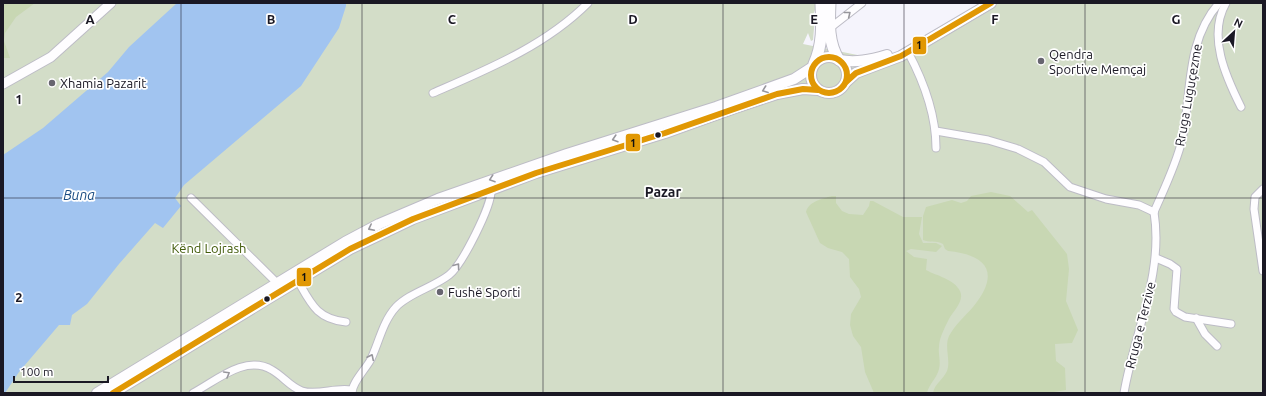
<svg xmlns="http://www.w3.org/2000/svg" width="1266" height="396" viewBox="0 0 1266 396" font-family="Ubuntu,sans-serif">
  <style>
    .green { fill: #d3ddc8 }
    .forest { fill: #c8d7b3 }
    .water { fill: #a1c4f0 }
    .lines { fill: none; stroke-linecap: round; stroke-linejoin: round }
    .minor-casing { stroke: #bdbcc6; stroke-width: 9 }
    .secondary-casing { stroke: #bdbcc6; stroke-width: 11 }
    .primary-casing { stroke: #bdbcc6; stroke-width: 12 }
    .trunk-casing { stroke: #bdbcc6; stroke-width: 13 }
    .minor { stroke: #fefdff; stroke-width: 7 }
    .secondary { stroke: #fefdff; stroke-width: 9 }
    .primary { stroke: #fefdff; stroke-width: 10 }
    .trunk { stroke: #fefdff; stroke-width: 11 }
    .bus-1-casing { stroke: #fff; stroke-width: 9 }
    .bus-1 { stroke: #e19804; stroke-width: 6 }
    .oneway { stroke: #97969c }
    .grid { fill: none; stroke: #1a1824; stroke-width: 1; stroke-opacity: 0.55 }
    .poi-dot { fill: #676570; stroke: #fff; stroke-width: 1.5 }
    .bus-dot { fill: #1a1824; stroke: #fff; stroke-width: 1.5 }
    .labels { text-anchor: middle; stroke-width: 3.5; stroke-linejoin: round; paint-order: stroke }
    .poi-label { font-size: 13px; fill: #1a1824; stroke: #fff; text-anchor: start }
    .street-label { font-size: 13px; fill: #1a1824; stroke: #fff }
    .park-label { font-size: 13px; fill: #425b0a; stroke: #fff }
    .neighbourhood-label { font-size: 14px; font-weight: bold; fill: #1a1824; stroke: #fff }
    .water-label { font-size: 14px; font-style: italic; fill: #194b82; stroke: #fff }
    .grid-label { font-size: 13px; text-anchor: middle; font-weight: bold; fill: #1a1824; stroke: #fff; stroke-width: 3.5; stroke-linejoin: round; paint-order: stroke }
    .line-badge { stroke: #fff; stroke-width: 1.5 }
    .pale-badge-label { font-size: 11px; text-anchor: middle; font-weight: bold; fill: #111 }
  </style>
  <rect width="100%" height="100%" fill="#f5f4fc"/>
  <polygon class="green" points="3,3 818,3 812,17 815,17 813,40 811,41 808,33 803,44 892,62 991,3 1263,3 1263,393 3,393"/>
  <g class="forest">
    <polygon points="3,3 35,3 16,17 5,33 4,41 10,58 3,58"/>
    <path d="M991 192 1010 196 1028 212 1032 210 1067 254 1069 269 1066 301 1078 330 1072 343 1055 344 1056 361 1065 368 1066 390 1048 393H933C935 383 943 380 947 371 951 360 944 347 949 336 955 325 965 316 973 307 1000 274 989 255 948 251L945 249 943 244C936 240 929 243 923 240V216L926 207 952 200 961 203 967 201 971 196Z"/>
    <path d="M832 196H836V203L842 211 849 214 863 215 869 206 870 201H873L903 217H922L919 234 923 243H936L942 246 936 252 911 249 906 251 914 257 927 259 926 270C937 276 954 279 960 291 965 302 952 312 948 321 944 329 939 339 939 347 938 354 941 361 939 369 937 378 929 384 927 393H874L865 372 861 347 853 336 850 325 851 314 861 297 859 289 850 277 849 259 842 252 828 248 820 243 806 212C809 201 822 199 832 196Z"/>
  </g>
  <polygon class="water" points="177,3 346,3 346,6 339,28 301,86 184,185 175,198 181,206 163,228 155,223 119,264 87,304 72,315 70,325 59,325 19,372 5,393 3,393 3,155 43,128 108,72 129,47"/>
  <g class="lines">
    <defs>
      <g id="minor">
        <path d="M1226 3C1207 36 1226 77 1241 107"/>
        <polyline points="830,28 862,3"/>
        <path d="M908 52C924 82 936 114 936 148"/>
        <path d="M433 93C488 69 545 46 588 3"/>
        <polyline points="936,131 988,140 1018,149 1044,162 1070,187 1106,199 1139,205 1154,212"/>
        <polyline points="1263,189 1255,197 1254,209 1263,271"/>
        <polyline points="191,198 277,283"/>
        <path d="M1154 212C1164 189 1176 165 1182 140 1192 93 1185 42 1219 3"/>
        <polyline points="1156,258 1170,264 1177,269 1174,309 1176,312 1185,317 1231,324"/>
        <path d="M298 281C311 304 317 319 346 322"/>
        <polyline points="1196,318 1205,334 1217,346"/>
        <path d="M193 393C216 381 245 354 272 370 283 376 290 387 302 391 318 396 335 387 351 390"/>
        <path d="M352 393C352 382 366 369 371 359 379 342 383 321 396 307 409 293 434 287 449 275 462 265 493 204 491 189"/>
        <path d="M1124 393C1134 333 1164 274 1154 212"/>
      </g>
      <polyline id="secondary" points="3,84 51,57 111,3"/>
      <g id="primary">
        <circle cx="829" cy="75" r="18"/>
        <path d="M839 60C856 63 870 60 887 55"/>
        <polyline points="846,82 856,73 901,56 991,3"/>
        <polyline points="97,393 345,242 379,224 438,199 567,154 716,107 794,79 811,68"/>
        <polyline points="113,393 350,249 413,219 536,173 665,133 732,109 777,94 803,89 818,90"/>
      </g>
      <g id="trunk">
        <path d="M830 3C829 23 828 43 839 60"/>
        <path d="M814 64C823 44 822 25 821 3"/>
      </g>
    </defs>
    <use href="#minor" class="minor-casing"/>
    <use href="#secondary" class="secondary-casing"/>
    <use href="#primary" class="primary-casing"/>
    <use href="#trunk" class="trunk-casing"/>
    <use href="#minor" class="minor"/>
    <use href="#secondary" class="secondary"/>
    <use href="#primary" class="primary"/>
    <use href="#trunk" class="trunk"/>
    <defs>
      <g id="bus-1">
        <circle cx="829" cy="75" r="18"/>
        <polyline points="846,82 856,73 901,56 991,3"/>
        <polyline points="113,393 350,249 413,219 536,173 665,133 777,94 803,89 818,90"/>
      </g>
    </defs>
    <use href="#bus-1" class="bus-1-casing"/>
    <use href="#bus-1" class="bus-1"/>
  </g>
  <defs><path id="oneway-chevron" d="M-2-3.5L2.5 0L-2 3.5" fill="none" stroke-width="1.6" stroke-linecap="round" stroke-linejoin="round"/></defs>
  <g class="oneway">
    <use href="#oneway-chevron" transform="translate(848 14) rotate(-39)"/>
    <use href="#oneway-chevron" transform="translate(765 90) rotate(160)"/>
    <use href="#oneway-chevron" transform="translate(615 139) rotate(163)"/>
    <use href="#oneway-chevron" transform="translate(492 179) rotate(161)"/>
    <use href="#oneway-chevron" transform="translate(371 228) rotate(153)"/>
    <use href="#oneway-chevron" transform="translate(457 266) rotate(-54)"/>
    <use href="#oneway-chevron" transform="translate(371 357) rotate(-64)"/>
    <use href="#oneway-chevron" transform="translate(227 374) rotate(-30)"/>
  </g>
  <path class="grid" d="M181 3V393M362 3V393M543 3V393M723 3V393M904 3V393M1085 3V393M3 198H1263"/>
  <g class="poi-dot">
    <circle cx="1041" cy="61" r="4"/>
    <circle cx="52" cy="83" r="4"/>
    <circle cx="440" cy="292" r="4"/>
  </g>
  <g class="bus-dot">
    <circle cx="658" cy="135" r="3.5"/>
    <circle cx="267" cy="299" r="3.5"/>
  </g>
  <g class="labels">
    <g class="poi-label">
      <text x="1049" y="59">Qendra<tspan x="1049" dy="15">Sportive Memçaj</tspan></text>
      <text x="60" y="88">Xhamia Pazarit</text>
      <text x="448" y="297">Fushë Sporti</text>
    </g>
    <g class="street-label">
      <text transform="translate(1188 95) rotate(-80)" y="5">Rruga Luguçezme</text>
      <text transform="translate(1140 325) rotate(-76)" y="5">Rruga e Terzive</text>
    </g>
    <g class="park-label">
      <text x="209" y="253">Kënd Lojrash</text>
    </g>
    <g class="neighbourhood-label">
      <text x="663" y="197">Pazar</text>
    </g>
    <g class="water-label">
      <text x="79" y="200">Buna</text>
    </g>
  </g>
  <g class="grid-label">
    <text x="90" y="24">A</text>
    <text x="271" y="24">B</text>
    <text x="452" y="24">C</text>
    <text x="633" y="24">D</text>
    <text x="814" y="24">E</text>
    <text x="995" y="24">F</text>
    <text x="1176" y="24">G</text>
    <text x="19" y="104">1</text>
    <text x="19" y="302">2</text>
  </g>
  <g class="line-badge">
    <rect x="912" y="36" width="15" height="19" rx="4" fill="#e19804"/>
    <rect x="625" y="133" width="16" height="19" rx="4" fill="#e19804"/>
    <rect x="296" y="267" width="16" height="20" rx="4" fill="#e19804"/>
  </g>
  <g class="pale-badge-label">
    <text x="919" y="49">1</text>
    <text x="633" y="147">1</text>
    <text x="304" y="281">1</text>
  </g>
  <rect width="1266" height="396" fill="none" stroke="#1a1824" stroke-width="8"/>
  <g transform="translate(1234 32) rotate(26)" stroke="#ffffff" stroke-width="3" paint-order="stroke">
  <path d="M0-3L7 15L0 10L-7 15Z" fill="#1a1824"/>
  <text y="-6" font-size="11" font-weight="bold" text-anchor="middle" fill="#1a1824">N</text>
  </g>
  <path d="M14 376v6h94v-6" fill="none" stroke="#1a1824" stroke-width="2"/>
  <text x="20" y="376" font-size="12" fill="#1a1824" stroke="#ffffff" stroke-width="3" paint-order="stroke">100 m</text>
</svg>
